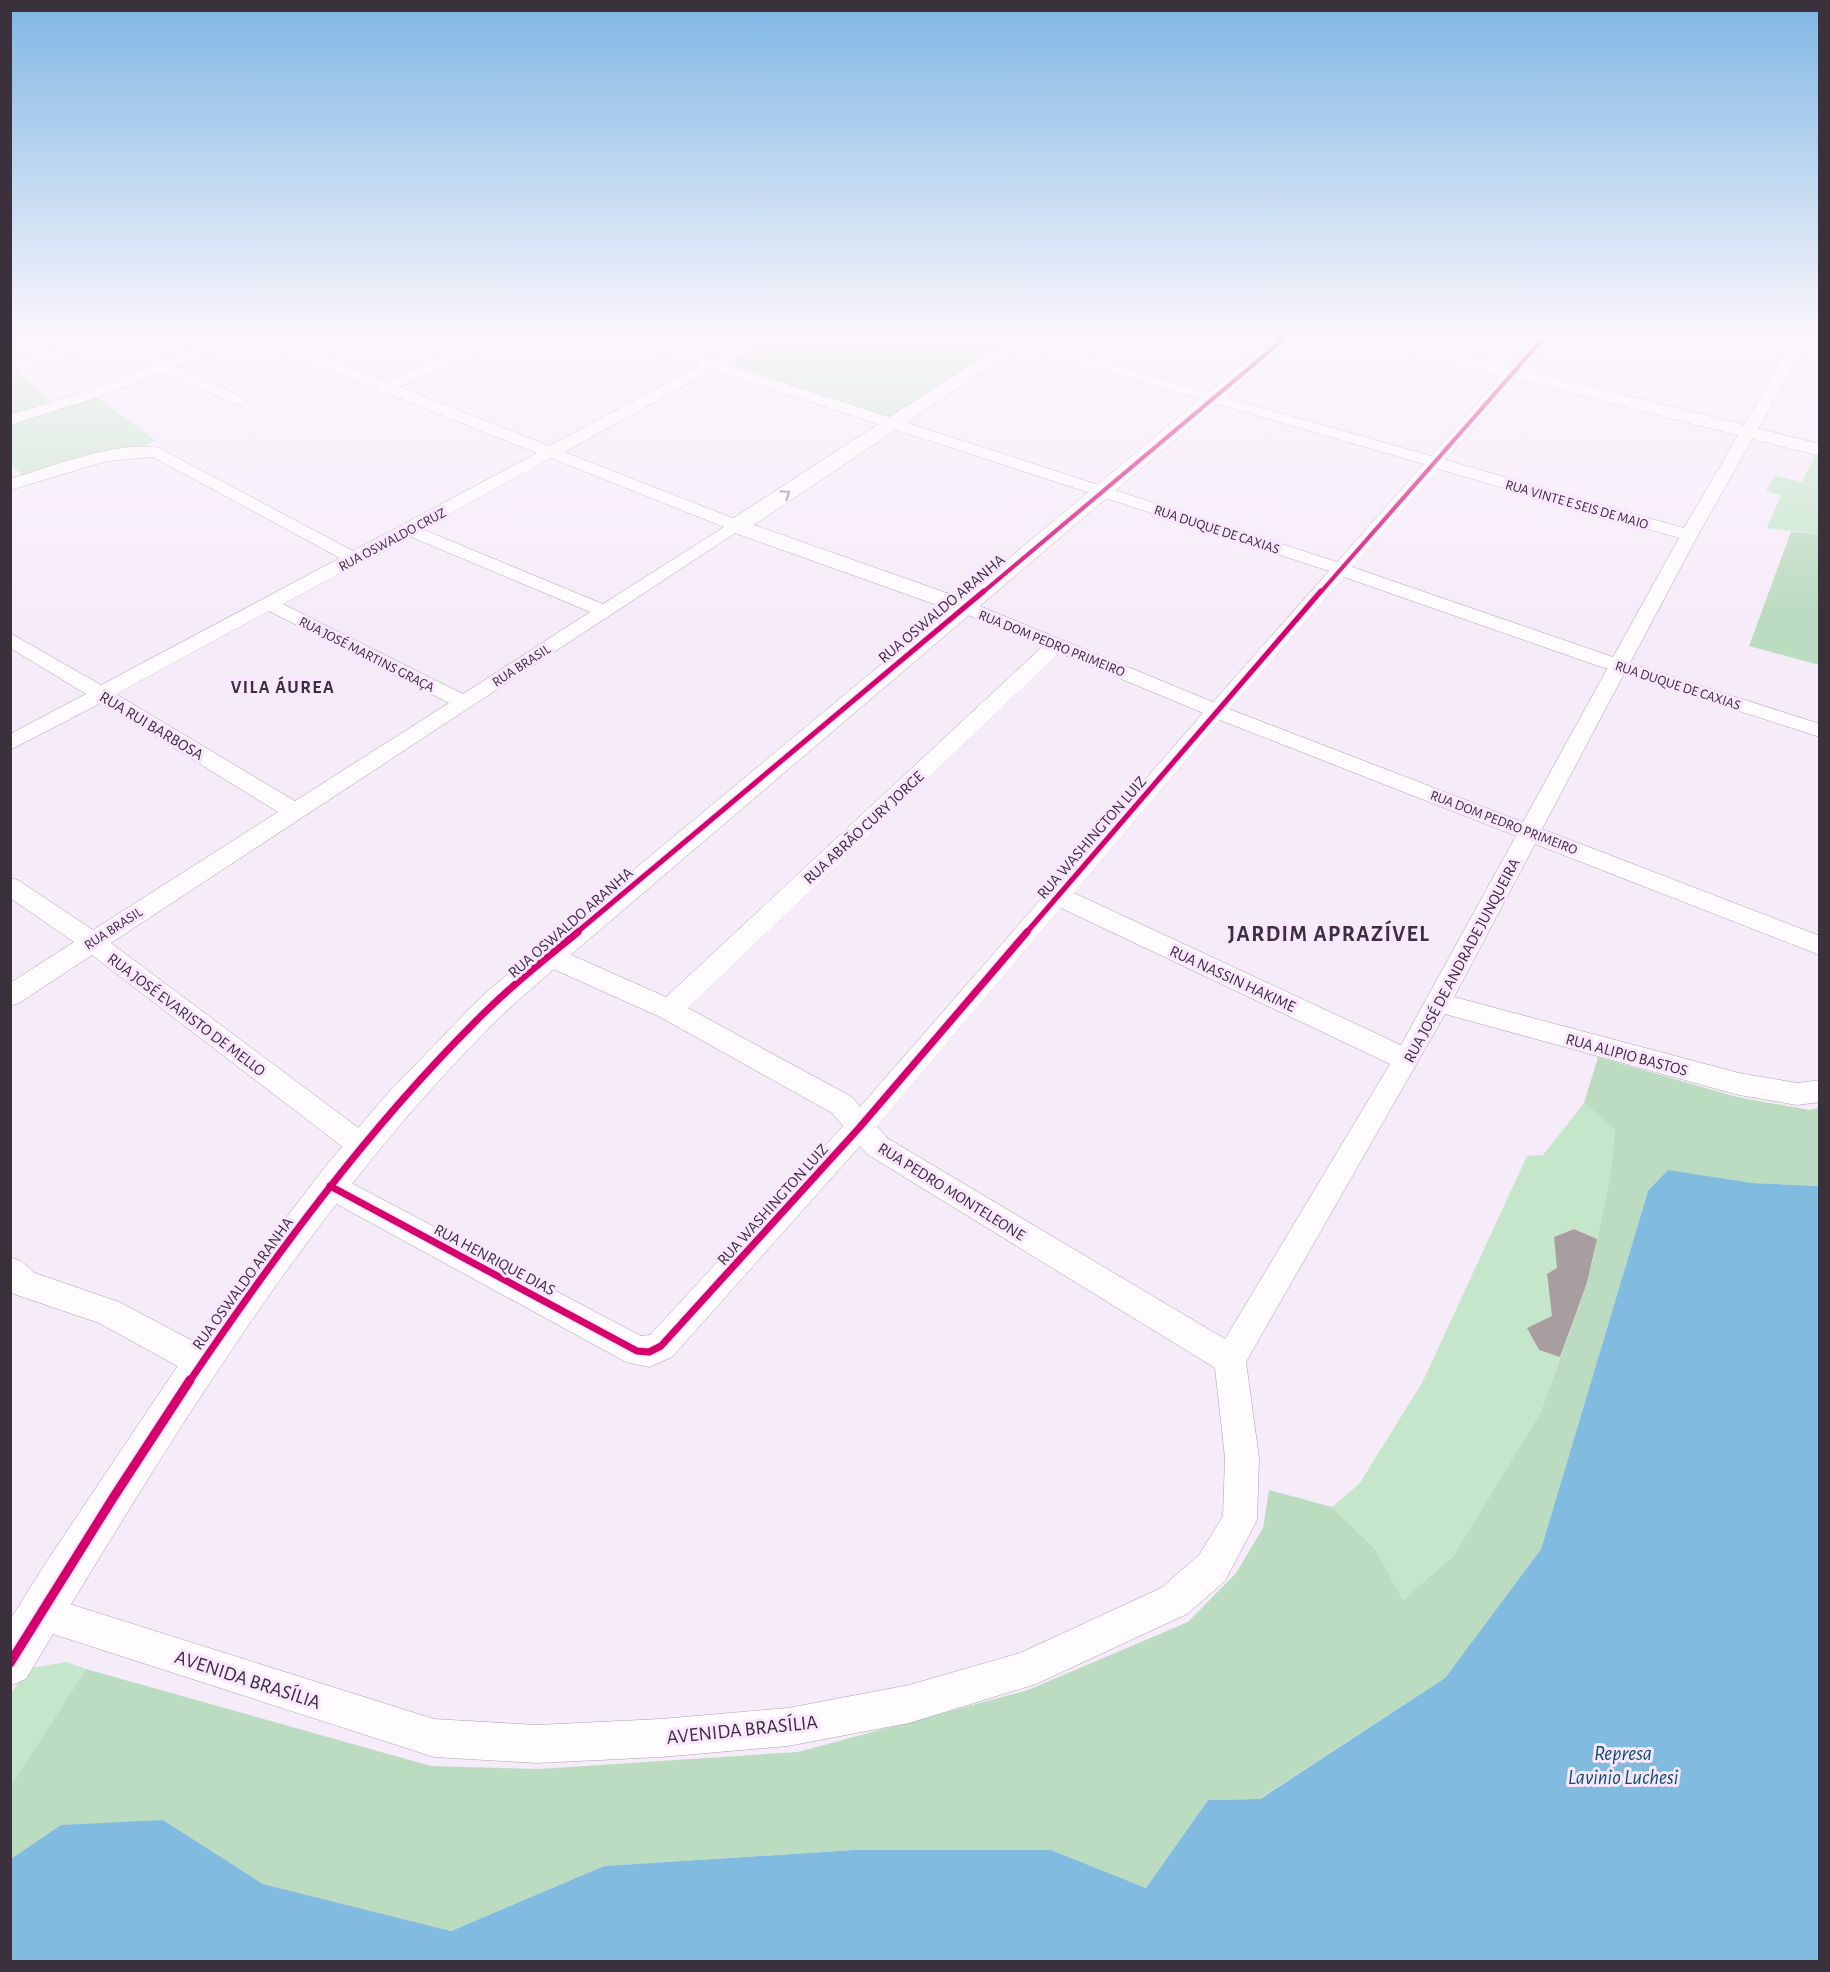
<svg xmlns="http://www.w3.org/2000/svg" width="1830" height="1972" viewBox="0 0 1830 1972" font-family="'Alegreya Sans',sans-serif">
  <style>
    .green { fill: #c6e6cb }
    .forest { fill: #bcdcc1 }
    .water { fill: #81bce0 }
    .building { fill: #a89ea0 }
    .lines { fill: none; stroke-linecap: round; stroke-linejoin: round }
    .minor-casing { stroke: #aaa1ac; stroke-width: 1 }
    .tertiary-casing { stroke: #aaa1ac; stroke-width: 1 }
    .minor { fill: #fefcfe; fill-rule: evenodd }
    .tertiary { fill: #fefcfe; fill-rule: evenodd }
    .cycleway-far3-casing { stroke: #fae6ff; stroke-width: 6 }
    .cycleway-far2-casing { stroke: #fae6ff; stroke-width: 8 }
    .cycleway-far1-casing { stroke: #fae6ff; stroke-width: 10 }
    .cycleway-casing { stroke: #fae6ff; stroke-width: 13 }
    .cycleway-far3 { stroke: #d6006c; stroke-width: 4 }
    .cycleway-far2 { stroke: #d6006c; stroke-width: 5 }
    .cycleway-far1 { stroke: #d6006c; stroke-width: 7 }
    .cycleway { stroke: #d6006c; stroke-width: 9 }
    .oneway { stroke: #9c969e }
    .labels { text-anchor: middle; stroke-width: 6; stroke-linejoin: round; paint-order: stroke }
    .far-street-label { font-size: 14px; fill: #3b313d; stroke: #fae6ff }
    .street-label { font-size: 16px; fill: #3b313d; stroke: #fae6ff }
    .far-district-label { font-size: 18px; font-weight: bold; letter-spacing: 1.5px; fill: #3b313d; stroke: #fae6ff }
    .near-street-label { font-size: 20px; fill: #3b313d; stroke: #fae6ff }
    .near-water-label { font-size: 21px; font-style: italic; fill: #095271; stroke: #fae6ff }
    .district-label { font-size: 22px; font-weight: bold; letter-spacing: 1.5px; fill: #3b313d; stroke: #fae6ff }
  </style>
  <rect width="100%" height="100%" fill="#f6ecf9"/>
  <g class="green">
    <polygon points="781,333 967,333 997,342 999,347 892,418 880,418 733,369 730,361"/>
    <polygon points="16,371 52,403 11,417 11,372"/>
    <polygon points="95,396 155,440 148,445 136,446 23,477 11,463 11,423"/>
    <polygon points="1816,454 1819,455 1819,534 1767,528 1781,495 1766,491 1775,476 1802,482"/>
    <polygon points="1584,1103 1615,1128 1610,1178 1597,1239 1574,1229 1554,1237 1556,1254 1591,1269 1588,1281 1560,1267 1547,1274 1549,1293 1578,1309 1570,1330 1528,1328 1539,1350 1560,1357 1540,1413 1454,1555 1403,1600 1376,1550 1332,1507 1360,1483 1423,1381 1527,1156 1543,1155"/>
    <polygon points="66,1662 86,1669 11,1785 10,1694 30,1668"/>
  </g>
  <g class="forest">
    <polygon points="1791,532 1819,534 1819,665 1749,646"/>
    <polygon points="1598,1057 1737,1097 1810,1110 1819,1108 1819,1186 1752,1183 1648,1191 1541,1549 1445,1678 1259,1799 1208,1800 1146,1888 1051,1850 854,1850 604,1866 451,1931 263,1884 163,1820 11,1859 11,1785 86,1669 431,1766 539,1769 798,1752 1028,1690 1188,1622 1236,1573 1263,1528 1269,1490 1332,1507 1376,1550 1403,1600 1454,1555 1540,1413 1588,1281 1610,1178 1615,1129 1584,1103"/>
  </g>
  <polygon class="water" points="1668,1170 1752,1183 1819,1186 1819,1961 11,1961 11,1859 61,1825 163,1820 263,1884 451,1931 604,1866 854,1850 1051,1850 1146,1888 1208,1800 1260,1799 1445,1678 1541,1549 1648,1191"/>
  <polygon class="building" points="1574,1229 1597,1239 1587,1283 1560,1357 1539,1350 1527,1328 1552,1316 1547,1274 1557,1268 1554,1237"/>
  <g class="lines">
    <defs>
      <g id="minor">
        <polygon points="115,333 138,333 10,372 10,363"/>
        <path d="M233 333H262L387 382 495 333H514L400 387 549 446 700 366 606 333H628L711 360 761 333H779L725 364 1337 562 1424 464 974 333H998L1431 456 1540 333H1555L1445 460 1684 528 1788 350 1725 336 1723 333H1750L1792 343 1798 333H1812L1805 345 1820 349V357L1801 353 1698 535 1630 663 1820 724V737L1624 674 1542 829 1820 936V955L1535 844 1454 997 1739 1073 1797 1083 1820 1080V1102L1797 1105 1739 1095 1445 1014 1246 1362 1259 1458 1257 1520 1225 1581 1187 1614 1036 1684 909 1723 788 1746 661 1757 537 1763 434 1757 28 1626 23 1613 28 1600 41 1595 434 1719 537 1725 661 1719 788 1708 909 1685 1020 1653 1161 1588 1199 1555 1223 1516 1225 1458 1215 1368 867 1154 860 1146 672 1357 649 1367 626 1362 320 1195 316 1186 320 1177 330 1174 340 1177 641 1336 650 1335 843 1126 832 1113 660 1017 540 963 537 956 540 949 549 947 558 949 666 997 1043 646 956 610 954 606 956 602H970L1213 702 1329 571 713 370 564 452 743 522 746 526 111 943 372 1138 376 1146 372 1154 362 1158 352 1154 92 955 19 1003 10 1006V983L74 942 10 898V878L18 880 93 930 278 812 101 703 10 750V734L86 694 10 648V633L101 685 340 558 153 457 107 461 10 490V479C57 465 108 443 157 447L353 551 537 453 387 393 379 392 377 389 248 337 175 367 245 398 248 401 245 404H235L162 372 101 396 10 425V415L91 390ZM551 458 724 527 603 604 422 529ZM1438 469 1679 538 1613 657 1352 567ZM409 536 590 612 463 694 283 604ZM1344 577 1607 669 1523 822 1229 709ZM269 611 449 703 295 801 116 694ZM1059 653 1203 713 860 1107 852 1097 688 1008ZM1220 720 1516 836 1401 1045 1074 893ZM1061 908 1390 1064 1225 1339 887 1138 877 1126Z"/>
        <polygon points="10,1257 21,1261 35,1273 119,1302 212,1351 217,1362 212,1373 201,1377 190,1373 99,1323 14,1294 10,1291"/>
      </g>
      <g id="tertiary">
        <path d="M1019 333H1040L754 525 961 598 1280 333H1300L560 964C535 986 509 1007 486 1031 300 1220 162 1454 26 1679L10 1686V1620L45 1564 207 1322 324 1168 387 1094 484 994 948 609 729 531 726 526 729 521Z"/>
        <polygon points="1346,333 1377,333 1820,444 1820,456 1349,337"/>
      </g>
    </defs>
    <use href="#minor" class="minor-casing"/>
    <use href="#tertiary" class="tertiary-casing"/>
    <use href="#minor" class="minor"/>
    <use href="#tertiary" class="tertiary"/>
    <defs>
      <g id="cycleway-far3">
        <polyline points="982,593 1291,333"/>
        <polyline points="1320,593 1548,333"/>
      </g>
      <g id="cycleway-far2">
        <polyline points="576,933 984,591"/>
        <polyline points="1026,933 1321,591"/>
      </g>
      <g id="cycleway-far1">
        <polyline points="330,1186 637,1351 649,1352 661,1346 859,1128 1027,932"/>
        <path d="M189 1382C275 1255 367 1130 475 1022 507 989 543 961 578 932"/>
      </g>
      <polyline id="cycleway" points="10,1663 113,1498 190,1380"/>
    </defs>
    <use href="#cycleway-far3" class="cycleway-far3-casing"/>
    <use href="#cycleway-far2" class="cycleway-far2-casing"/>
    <use href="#cycleway-far1" class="cycleway-far1-casing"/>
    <use href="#cycleway" class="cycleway-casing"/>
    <use href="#cycleway-far3" class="cycleway-far3"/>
    <use href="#cycleway-far2" class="cycleway-far2"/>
    <use href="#cycleway-far1" class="cycleway-far1"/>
    <use href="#cycleway" class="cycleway"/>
  </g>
  <defs><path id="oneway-chevron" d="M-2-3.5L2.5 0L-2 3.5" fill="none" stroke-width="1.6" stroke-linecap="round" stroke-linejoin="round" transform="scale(1.5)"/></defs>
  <use class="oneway" href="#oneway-chevron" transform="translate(786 494) rotate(-34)"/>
  <linearGradient id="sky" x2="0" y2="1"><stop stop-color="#7fb7e5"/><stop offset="0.55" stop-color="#fbf6fc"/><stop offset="1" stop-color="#fbf6fc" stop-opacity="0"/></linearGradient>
  <rect width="1830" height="609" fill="url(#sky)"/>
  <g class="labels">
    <g class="far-street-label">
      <text transform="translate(1577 504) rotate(16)" y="5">RUA VINTE E SEIS DE MAIO</text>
      <text transform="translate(1217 529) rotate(18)" y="5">RUA DUQUE DE CAXIAS</text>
      <text transform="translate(392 539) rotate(-28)" y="5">RUA OSWALDO CRUZ</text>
      <text transform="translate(1052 643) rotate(22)" y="5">RUA DOM PEDRO PRIMEIRO</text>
      <text transform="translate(367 654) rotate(27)" y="5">RUA JOSÉ MARTINS GRAÇA</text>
      <text transform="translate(521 665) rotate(-33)" y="5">RUA BRASIL</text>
      <text transform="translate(1678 685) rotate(18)" y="5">RUA DUQUE DE CAXIAS</text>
      <text transform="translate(1504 822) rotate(21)" y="5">RUA DOM PEDRO PRIMEIRO</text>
      <text transform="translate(113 928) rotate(-33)" y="5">RUA BRASIL</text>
    </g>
    <g class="street-label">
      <text transform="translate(941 608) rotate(-40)" y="6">RUA OSWALDO ARANHA</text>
      <text transform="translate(152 725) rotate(31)" y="6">RUA RUI BARBOSA</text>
      <text transform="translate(863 827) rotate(-43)" y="6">RUA ABRÃO CURY JORGE</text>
      <text transform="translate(1091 837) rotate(-49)" y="6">RUA WASHINGTON LUIZ</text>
      <text transform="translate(570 922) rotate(-41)" y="6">RUA OSWALDO ARANHA</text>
      <text transform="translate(1461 960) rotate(-62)" y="6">RUA JOSÉ DE ANDRADE JUNQUEIRA</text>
      <text transform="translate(1233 978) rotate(25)" y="6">RUA NASSIN HAKIME</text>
      <text transform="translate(187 1014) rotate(37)" y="6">RUA JOSÉ EVARISTO DE MELLO</text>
      <text transform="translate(1627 1054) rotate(15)" y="6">RUA ALIPIO BASTOS</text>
      <text transform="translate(952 1191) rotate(32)" y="6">RUA PEDRO MONTELEONE</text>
      <text transform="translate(772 1204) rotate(-48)" y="6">RUA WASHINGTON LUIZ</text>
      <text transform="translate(495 1259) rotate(28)" y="6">RUA HENRIQUE DIAS</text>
      <text transform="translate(242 1283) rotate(-54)" y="6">RUA OSWALDO ARANHA</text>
    </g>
    <g class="far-district-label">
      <text x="283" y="693">VILA ÁUREA</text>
    </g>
    <g class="near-street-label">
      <text transform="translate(248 1679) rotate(18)" y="7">AVENIDA BRASÍLIA</text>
      <text transform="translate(742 1729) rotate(-6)" y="7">AVENIDA BRASÍLIA</text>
    </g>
    <g class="near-water-label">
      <text x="1623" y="1760">Represa<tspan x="1623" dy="24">Lavinio Luchesi</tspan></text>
    </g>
    <g class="district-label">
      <text x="1329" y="941">JARDIM APRAZÍVEL</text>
    </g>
  </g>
  <rect width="1830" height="1972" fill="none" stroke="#3b313d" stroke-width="24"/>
</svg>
